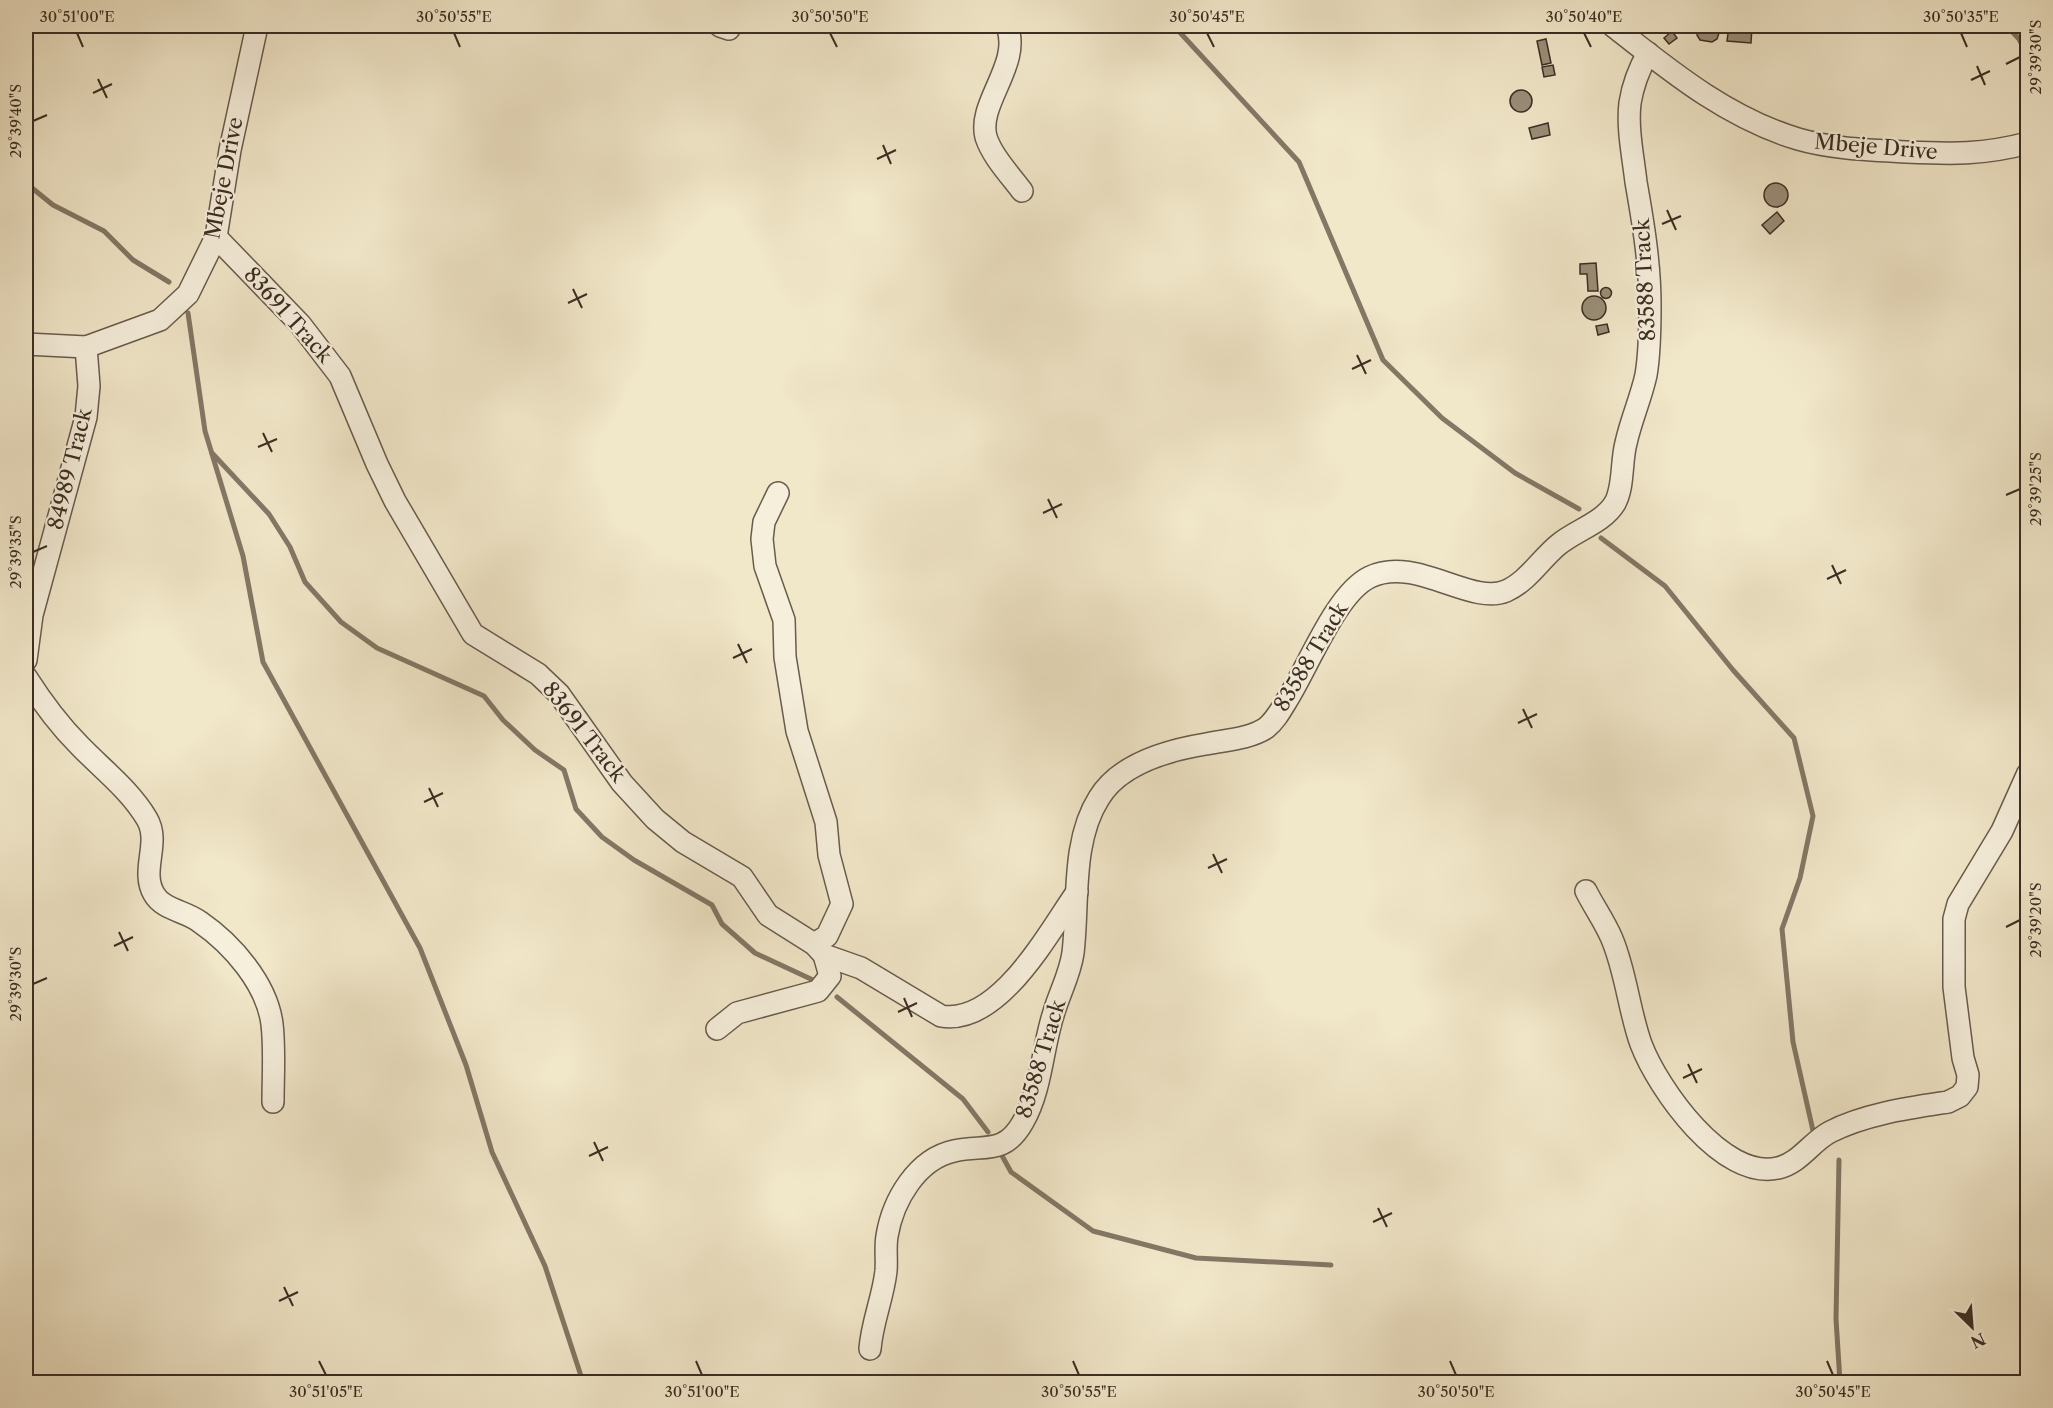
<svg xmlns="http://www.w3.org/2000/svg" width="2053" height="1408" viewBox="0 0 2053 1408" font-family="'Libre Caslon Text',serif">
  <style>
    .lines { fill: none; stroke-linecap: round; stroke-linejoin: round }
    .stream { stroke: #837765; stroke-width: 5 }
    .building { fill: #9a8e79; stroke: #3b2d23; stroke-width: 1.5 }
    .minor-casing { stroke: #685c4c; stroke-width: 24 }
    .minor { stroke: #f6efdc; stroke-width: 21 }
    .ticks { fill: none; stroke: #3b2d23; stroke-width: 2 }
    .labels { text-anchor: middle; stroke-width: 4.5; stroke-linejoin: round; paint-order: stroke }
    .street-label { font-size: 21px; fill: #3b2d23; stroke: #f6efdc }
    .neatline { fill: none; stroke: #3b2d23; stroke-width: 2 }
    .ticks-label { font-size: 15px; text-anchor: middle; fill: #3b2d23 }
  </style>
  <rect width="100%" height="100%" fill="#f1e7c9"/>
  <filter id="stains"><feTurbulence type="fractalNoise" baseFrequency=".00333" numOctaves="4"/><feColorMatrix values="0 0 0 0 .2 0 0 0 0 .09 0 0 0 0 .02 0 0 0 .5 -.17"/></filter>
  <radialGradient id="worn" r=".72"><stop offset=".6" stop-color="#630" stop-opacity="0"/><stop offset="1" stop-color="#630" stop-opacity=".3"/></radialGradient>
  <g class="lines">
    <g class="stream">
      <polyline points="1174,26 1299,162 1383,360 1442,418 1515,473 1579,509"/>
      <polyline points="2007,26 2019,39 2028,56"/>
      <polyline points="26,179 32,188 53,205 104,231 133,260 169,282"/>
      <polyline points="188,313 205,431 243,556 263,662 420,948 466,1065 492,1152 545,1266 583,1382"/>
      <polyline points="212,453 269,514 290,547 305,582 341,622 377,648 484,696 503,720 535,750 564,770 576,809 602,837 634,860 712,905 722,924 755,953 813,980"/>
      <polyline points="1601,538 1665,586 1733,670 1794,738 1813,816 1800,878 1782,929 1793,1042 1814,1135"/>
      <polyline points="837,997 963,1099 988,1132"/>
      <polyline points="1000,1152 1011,1172 1093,1231 1196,1258 1331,1265"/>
      <polyline points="1839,1160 1836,1319 1840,1382"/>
    </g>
  </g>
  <g class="building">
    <polygon points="1698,26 1718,26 1719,33 1717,39 1712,42 1700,40 1697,35"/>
    <polygon points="1729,26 1752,26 1751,43 1727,41"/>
    <polygon points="1672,31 1677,38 1669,44 1664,38"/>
    <polygon points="1546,39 1551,63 1542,65 1537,41"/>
    <polygon points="1553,65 1555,75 1544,77 1542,67"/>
    <circle cx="1521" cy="101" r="11"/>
    <polygon points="1548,123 1550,135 1532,139 1529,128"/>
    <circle cx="1776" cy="195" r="12"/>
    <polygon points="1777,212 1784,221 1770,234 1762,225"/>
    <polygon points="1596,263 1598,291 1588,291 1587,274 1580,274 1580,264"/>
    <circle cx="1606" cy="293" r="5.5"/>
    <circle cx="1594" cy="308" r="12"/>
    <polygon points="1607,324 1609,332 1598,335 1596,326"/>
  </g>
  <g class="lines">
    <defs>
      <g id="minor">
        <polyline points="720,26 729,29"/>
        <path d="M1007 26C1022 64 977 103 986 137 992 156 1010 175 1022 191"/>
        <path d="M1613 26C1669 70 1727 118 1798 139 1832 149 1871 150 1906 152 1951 154 1983 155 2028 143"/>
        <polyline points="216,237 300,324 340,376 377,464 395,501 473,634 538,674 559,694 622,783 655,819 683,842 742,877 768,915 814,944 824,955 830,976 818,991 737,1013 717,1029"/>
        <polyline points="26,344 86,347 160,320 188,294 216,237 230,150 257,26"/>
        <polyline points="778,493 764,522 762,539 765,566 784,620 785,657 797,731 826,822 829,855 842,904 827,936 814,944"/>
        <polyline points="26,660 32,615 86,417 89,386 86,347"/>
        <path d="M26 677C42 702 58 724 79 745 102 769 130 790 147 819 161 843 140 870 154 894 163 910 186 911 200 922 232 944 267 984 272 1024 275 1049 273 1077 273 1102"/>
        <path d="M1586 891C1594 907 1605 922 1612 939 1626 972 1629 1011 1641 1044 1658 1089 1723 1181 1778 1168 1800 1163 1811 1142 1830 1132 1865 1114 1909 1108 1948 1102L1960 1096 1967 1087 1968 1075 1963 1058 1954 987V919L1958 904 2002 831 2028 773"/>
        <path d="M824 955 861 968 941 1016C999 1026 1048 933 1077 892"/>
        <path d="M870 1349C872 1322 883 1298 886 1271 887 1259 885 1248 887 1236 893 1200 917 1159 954 1151 984 1144 1004 1156 1023 1122 1042 1089 1042 1048 1054 1012 1060 992 1070 974 1073 953 1079 903 1071 842 1099 798 1120 763 1169 750 1206 744 1225 740 1249 739 1266 728 1275 721 1281 710 1287 700 1308 667 1336 593 1370 577 1415 555 1471 606 1506 591 1527 582 1541 559 1558 545 1576 530 1603 523 1615 503 1624 487 1621 461 1626 443 1631 420 1641 398 1646 375 1650 352 1650 328 1650 305 1650 263 1643 222 1636 182 1633 156 1627 128 1630 103 1633 84 1639 69 1648 53"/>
      </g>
    </defs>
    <use href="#minor" class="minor-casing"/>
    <use href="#minor" class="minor"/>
  </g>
  <path class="ticks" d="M77 33 83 47M454 33 460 47M830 33 837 47M1207 33 1214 47M1584 33 1591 47M1961 33 1967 47M2006 64 2020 57M1977 66 1985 85M98 79 107 98M1971 80 1990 71M93 93 112 84M33 121 47 115M883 145 891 164M877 159 896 150M1667 210 1676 230M1662 224 1681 216M573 289 582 308M568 303 587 294M1357 355 1366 374M1352 369 1371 360M263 433 272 452M258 447 277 439M2006 495 2020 489M1048 499 1057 518M1043 513 1062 504M33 552 47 546M1832 565 1841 584M1827 579 1846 570M738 644 747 663M733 658 752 649M1523 709 1532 728M1518 723 1537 714M429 788 438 807M424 802 443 793M1213 854 1222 873M1208 868 1227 859M2006 927 2020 920M119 932 128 951M114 946 133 937M33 984 47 978M904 998 912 1017M898 1012 917 1003M1688 1064 1697 1083M1683 1078 1702 1069M594 1142 603 1161M589 1156 608 1147M1378 1208 1387 1227M1373 1222 1392 1213M284 1287 293 1306M279 1301 298 1292M319 1361 326 1375M696 1361 702 1375M1073 1361 1079 1375M1450 1361 1456 1375M1827 1361 1833 1375"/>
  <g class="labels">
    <g class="street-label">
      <text transform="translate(1876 147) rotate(5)" y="7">Mbeje Drive</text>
      <text transform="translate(224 178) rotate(-79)" y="7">Mbeje Drive</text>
      <text transform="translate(1645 280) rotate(-93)" y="7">83588 Track</text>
      <text transform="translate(288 315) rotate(48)" y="7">83691 Track</text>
      <text transform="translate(70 469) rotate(-76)" y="7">84989 Track</text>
      <text transform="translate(1311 657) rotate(-59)" y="7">83588 Track</text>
      <text transform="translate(584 732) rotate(52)" y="7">83691 Track</text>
      <text transform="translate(1041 1059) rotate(-73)" y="7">83588 Track</text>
    </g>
  </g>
  <rect width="2053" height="1408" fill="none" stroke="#f1e7c9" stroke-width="66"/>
  <g transform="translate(1972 1327) rotate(155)" stroke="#f6efdc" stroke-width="4.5" paint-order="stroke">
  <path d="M0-4.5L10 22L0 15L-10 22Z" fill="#3b2d23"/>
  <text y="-9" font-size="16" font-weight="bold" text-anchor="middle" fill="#3b2d23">N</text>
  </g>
  <rect x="33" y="33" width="1987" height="1342" class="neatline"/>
  <g class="ticks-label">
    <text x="77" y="22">30°51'00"E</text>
    <text x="454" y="22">30°50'55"E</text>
    <text x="830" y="22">30°50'50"E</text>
    <text x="1207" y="22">30°50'45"E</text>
    <text x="1584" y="22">30°50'40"E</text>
    <text x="1961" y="22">30°50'35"E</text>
    <text transform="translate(2036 57) rotate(-90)" y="5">29°39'30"S</text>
    <text transform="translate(16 121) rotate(-90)" y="5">29°39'40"S</text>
    <text transform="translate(2036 489) rotate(-90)" y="5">29°39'25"S</text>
    <text transform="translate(16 552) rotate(-90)" y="5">29°39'35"S</text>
    <text transform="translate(2036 920) rotate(-90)" y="5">29°39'20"S</text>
    <text transform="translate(16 984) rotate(-90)" y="5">29°39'30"S</text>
    <text x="326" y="1397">30°51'05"E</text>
    <text x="702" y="1397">30°51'00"E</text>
    <text x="1079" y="1397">30°50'55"E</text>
    <text x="1456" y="1397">30°50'50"E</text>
    <text x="1833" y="1397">30°50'45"E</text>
  </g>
  <rect width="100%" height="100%" filter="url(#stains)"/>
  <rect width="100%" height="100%" fill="url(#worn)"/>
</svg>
